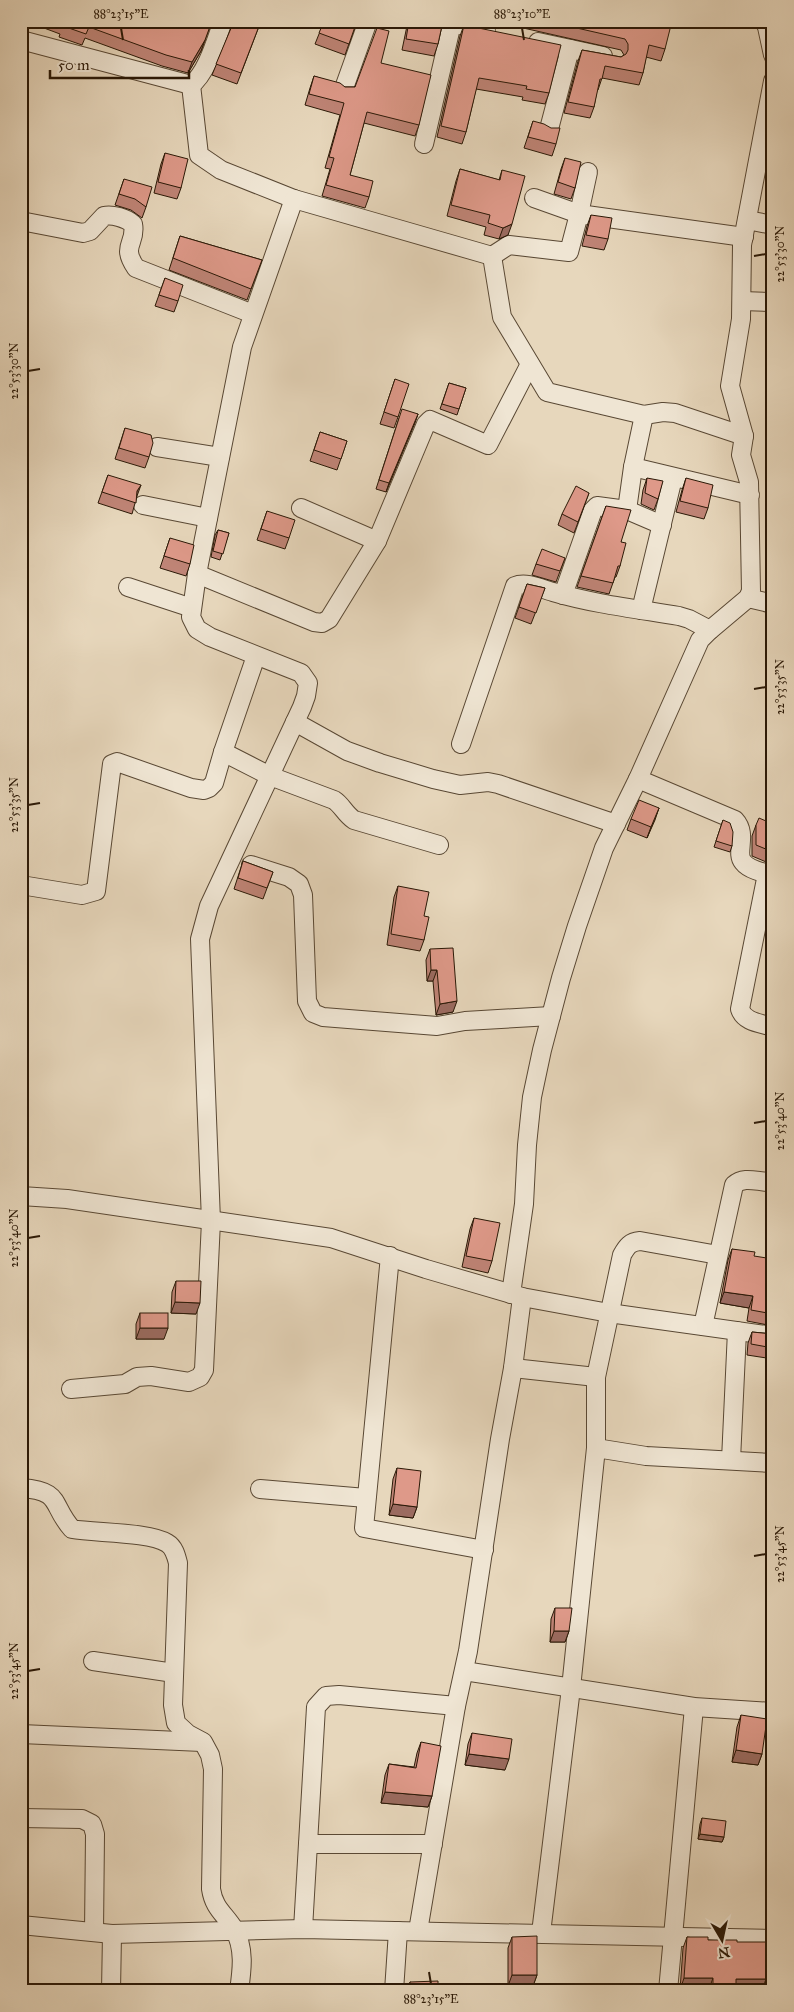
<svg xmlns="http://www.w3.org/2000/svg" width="794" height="2012" viewBox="0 0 794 2012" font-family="'IM FELL Great Primer',serif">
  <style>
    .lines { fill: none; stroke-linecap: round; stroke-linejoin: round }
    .street-casing { stroke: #594834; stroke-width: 20 }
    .street { stroke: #efe5d3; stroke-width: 18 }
    .wall { fill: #bf8476; stroke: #2a1806 }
    .shaded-wall { fill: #9b6b60; stroke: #2a1806 }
    .building { fill: #de9989; stroke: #2a1806 }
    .ticks { fill: none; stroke: #2a1806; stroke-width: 2 }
    .neatline { fill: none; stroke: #2a1806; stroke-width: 2 }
    .ticks-label { font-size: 12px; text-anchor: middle; fill: #2a1806 }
  </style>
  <rect width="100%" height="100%" fill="#e7d7bc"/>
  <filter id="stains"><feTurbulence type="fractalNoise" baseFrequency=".004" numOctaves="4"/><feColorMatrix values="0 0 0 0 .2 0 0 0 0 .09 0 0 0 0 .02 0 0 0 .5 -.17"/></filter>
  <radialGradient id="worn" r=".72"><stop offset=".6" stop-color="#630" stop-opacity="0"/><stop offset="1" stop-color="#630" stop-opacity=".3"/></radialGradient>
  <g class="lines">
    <defs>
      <g id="street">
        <polyline points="442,21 486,31"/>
        <polyline points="764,21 767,27 773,55"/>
        <polyline points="21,40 191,85"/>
        <polyline points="538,42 603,56"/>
        <polyline points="191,85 199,155 221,170 294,199 492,256"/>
        <path d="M191 85C207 73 216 40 223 21"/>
        <polyline points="344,88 368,21"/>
        <polyline points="549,129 570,49"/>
        <polyline points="424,144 452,23"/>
        <polyline points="534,198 579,214 588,172"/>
        <polyline points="747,220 773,225"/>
        <path d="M21 221 83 233 90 231 104 216C112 214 126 218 133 224 137 244 120 245 136 268L253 314"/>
        <polyline points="492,256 502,317 547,392 644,415 663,412 675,413 744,436"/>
        <polyline points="492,256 509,245 569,252 579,214 744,237"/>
        <polyline points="742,301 773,302"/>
        <polyline points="157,447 220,457"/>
        <polyline points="633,467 750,495"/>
        <polyline points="143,505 208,518"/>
        <polyline points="301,508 377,541"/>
        <polyline points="627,510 633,467 644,415"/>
        <polyline points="197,574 314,622 322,623 329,619 377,541 426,424 430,420 488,445 530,364"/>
        <polyline points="128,587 192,608"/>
        <polyline points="563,595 593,510 597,506 627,510 662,525"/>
        <polyline points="748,598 773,604"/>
        <polyline points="641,610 673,478"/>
        <polyline points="295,722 347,751 380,763 433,779 460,785 488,782 498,784 616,824"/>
        <path d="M461 744 515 586C526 581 542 589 553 592 594 604 637 609 679 616L689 619 710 630"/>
        <path d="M223 752 270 776 334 800C342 805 345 814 354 820L439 845"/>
        <path d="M638 779 735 820C748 834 735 853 743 862 749 870 764 873 773 875"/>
        <polyline points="251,865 289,877 299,884 303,895 307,1001 313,1013 323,1017 437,1026 465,1021 551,1016"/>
        <path d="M767 874 740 1009C744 1022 760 1023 773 1027"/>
        <polyline points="21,885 82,895 96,891 112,764 117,762 191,788 204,790 209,788 214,783 223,752 256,656"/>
        <polyline points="21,1196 67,1199 331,1238 426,1269 522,1297 609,1313 773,1336"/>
        <polyline points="390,1256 364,1528 484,1550"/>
        <polyline points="511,1294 524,1204 527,1145 532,1097 542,1050 561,978 577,926 604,848 638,779 700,640 710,630 748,598 751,591 749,482 741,455 744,436 730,386 741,319 742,245 773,81"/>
        <path d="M703 1326 734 1185C745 1175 759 1183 773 1182"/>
        <polyline points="513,1368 596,1377"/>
        <polyline points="71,1389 125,1384 137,1377 151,1376 189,1382 200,1377 204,1370 211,1221 200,939 209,906 302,707 306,696 308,683 301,673 210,637 197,629 191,617 197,574 242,347 294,199"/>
        <polyline points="596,1448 646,1456 773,1463"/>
        <polyline points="731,1460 737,1331"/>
        <path d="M21 1488C63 1491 50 1504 72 1529 95 1533 150 1532 167 1543 174 1547 176 1555 178 1563L173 1705 176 1723 188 1734 203 1742 210 1755 213 1769 211 1889C214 1909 225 1914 234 1929 245 1948 242 1970 239 1991"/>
        <polyline points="260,1489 366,1498"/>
        <polyline points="93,1661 174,1673"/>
        <polyline points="464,1671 694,1707 773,1712"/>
        <polyline points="21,1734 202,1742"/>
        <polyline points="21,1818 82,1819 92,1824 95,1834 94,1932"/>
        <polyline points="308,1844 433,1844"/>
        <polyline points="21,1925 112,1934 303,1929 773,1939"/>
        <polyline points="303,1929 316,1707 326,1696 339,1695 456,1706"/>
        <polyline points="418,1931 456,1706 468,1651 500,1439 513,1368 522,1297"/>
        <path d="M541 1933 571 1688 596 1448V1377L622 1255C627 1246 630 1242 640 1241L718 1255"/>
        <polyline points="111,1991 112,1934"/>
        <polyline points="394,1991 398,1931"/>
        <polyline points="668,1991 694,1707"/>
      </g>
    </defs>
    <use href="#street" class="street-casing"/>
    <use href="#street" class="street"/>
  </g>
  <g class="wall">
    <polygon points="38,21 169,21 182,26 212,21 201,51 188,73 162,66 85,38 82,45 59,37 60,34 36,25"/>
    <polygon points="232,21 261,21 237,84 212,75 233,24"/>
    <polygon points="297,21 357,21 345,55 315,44 321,29"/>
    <polygon points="408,21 443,21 438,44 434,56 402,50"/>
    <polygon points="492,21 632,21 647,27 649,21 665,49 661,61 646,57 643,73 639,85 602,78 598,90 597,90 594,107 590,118 564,113 578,61 582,50 621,57 624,55 621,50"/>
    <polygon points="464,25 549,93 545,104 522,100 523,97 476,89 466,132 462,144 437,137 460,36"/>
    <polygon points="381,63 419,125 415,136 364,123 350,175 369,197 365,208 322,196 330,169 325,168 340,115 305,105 310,88 314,76 345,87 355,87"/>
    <polygon points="533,121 556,144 552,156 524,148"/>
    <polygon points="165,153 181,188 177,199 154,193 161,164"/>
    <polygon points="565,158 575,188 571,199 554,194 561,169"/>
    <polygon points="460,169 499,180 502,170 508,235 499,239 484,235 486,227 447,216 456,181"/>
    <polygon points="124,179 146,207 142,218 131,210 115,205"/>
    <polygon points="591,215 608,239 604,250 582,246 587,226"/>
    <polygon points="180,236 262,260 247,300 169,270"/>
    <polygon points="165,278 178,301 174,312 155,306"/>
    <polygon points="395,379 398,417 394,428 380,424"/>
    <polygon points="449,383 466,388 457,415 440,409"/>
    <polygon points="418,414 386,492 376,489 399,418"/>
    <polygon points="125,428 149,457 145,468 115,459"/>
    <polygon points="320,432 347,441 337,470 310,461"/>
    <polygon points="108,475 137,496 132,514 98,503"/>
    <polygon points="647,478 658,499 654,510 641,504 643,490"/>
    <polygon points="686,478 708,508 704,519 676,512 682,490"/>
    <polygon points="589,493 574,533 558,525 562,514"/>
    <polygon points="606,506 621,542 620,566 616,577 615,577 609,594 577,587"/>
    <polygon points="267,511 289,538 285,549 257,540"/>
    <polygon points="218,530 229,533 220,560 211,557 215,535"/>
    <polygon points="170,538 190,564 186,576 160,568"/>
    <polygon points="565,558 556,582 532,575 536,564"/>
    <polygon points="527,584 545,588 531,624 515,618"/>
    <polygon points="659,808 647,838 627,830 631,819"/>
    <polygon points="723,820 732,846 730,852 714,847"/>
    <polygon points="773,824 773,858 771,864 752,856 752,836 756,825"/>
    <polygon points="243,861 273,872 263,899 234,889"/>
    <polygon points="398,886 424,916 424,940 420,951 387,945 394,897"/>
    <polygon points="430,949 453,1012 436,1015 433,981 427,981 426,960"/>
    <polygon points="474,1218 492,1261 488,1273 462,1267 470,1229"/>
    <polygon points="732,1249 754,1256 773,1314 768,1325 747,1321 749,1308 720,1303 728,1260"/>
    <polygon points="176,1281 196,1314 171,1313 172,1292"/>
    <polygon points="140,1313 164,1339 136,1339 136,1324"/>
    <polygon points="752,1332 773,1334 773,1359 747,1355 748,1343"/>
    <polygon points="397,1468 417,1507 413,1518 389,1515 393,1479"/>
    <polygon points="555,1608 569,1631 565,1642 550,1642 551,1619"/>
    <polygon points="741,1715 762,1754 758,1765 732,1762 737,1727"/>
    <polygon points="472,1733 505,1770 465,1765 468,1744"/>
    <polygon points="421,1742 432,1796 428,1807 381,1803 385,1775 389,1764 414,1767 417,1753"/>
    <polygon points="702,1818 724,1837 722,1842 698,1839 700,1824"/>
    <polygon points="512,1937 537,1975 533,1986 508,1986 508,1948"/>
    <polygon points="687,1937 708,1940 737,1942 762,1990 735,1990 734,1991 709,1991 709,1989 680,1990 683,1948"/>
    <polygon points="410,1982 438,1991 407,1991"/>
  </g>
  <g class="shaded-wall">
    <polygon points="205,40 201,51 188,73 192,62"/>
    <polygon points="512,224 508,235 499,239 503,228"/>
    <polygon points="418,414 415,423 386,492 389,483"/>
    <polygon points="141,485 137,496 133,502 137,491"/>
    <polygon points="659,808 655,820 647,838 651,827"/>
    <polygon points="431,970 437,970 433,981 427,981"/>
    <polygon points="457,1001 453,1012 436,1015 440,1004"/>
    <polygon points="724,1292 753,1296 749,1308 720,1303"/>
    <polygon points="175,1302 200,1303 196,1314 171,1313"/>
    <polygon points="140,1328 168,1328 164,1339 136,1339"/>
    <polygon points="393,1504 417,1507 413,1518 389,1515"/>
    <polygon points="554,1631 569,1631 565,1642 550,1642"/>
    <polygon points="736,1750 762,1754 758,1765 732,1762"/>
    <polygon points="469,1754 509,1759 505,1770 465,1765"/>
    <polygon points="385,1792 432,1796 428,1807 381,1803"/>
    <polygon points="700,1834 724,1837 722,1842 698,1839"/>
    <polygon points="512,1975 537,1975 533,1986 508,1986"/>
    <polygon points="684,1978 713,1978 709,1989 680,1990"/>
    <polygon points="736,1979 766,1979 762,1990 735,1990 734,1991 711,1991 713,1985"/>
  </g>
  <g class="building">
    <polygon points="60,21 169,21 182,26 183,21 212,21 205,40 192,62 166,55 89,27 86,34 63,26 64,23"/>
    <polygon points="234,21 261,21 241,73 216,64"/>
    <polygon points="324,21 357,21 349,44 319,33"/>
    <polygon points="409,21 443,21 438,44 406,39"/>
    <polygon points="546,21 632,21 647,27 649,21 656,21 671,25 665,49 649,45 643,73 605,66 602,79 600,79 594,107 568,102 582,50 621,57 626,54 628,50 628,44 625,39"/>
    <polygon points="464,25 561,45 549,93 526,89 527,86 479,78 466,132 441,126"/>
    <polygon points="377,28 389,31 381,63 431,75 419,125 367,112 350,175 373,181 369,197 326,185 334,158 329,157 344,103 309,94 314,76 340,83 345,87 355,87"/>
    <polygon points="533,121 544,124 551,128 560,128 556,144 528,137"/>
    <polygon points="165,153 188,159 181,188 158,182"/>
    <polygon points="565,158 581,162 575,188 558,182"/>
    <polygon points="460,169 500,180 502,170 525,176 512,224 503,228 488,223 490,215 451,205"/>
    <polygon points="124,179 152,187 146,207 135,199 119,194"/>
    <polygon points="591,215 612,218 608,239 586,235"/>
    <polygon points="180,236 262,260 251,289 173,258"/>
    <polygon points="165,278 183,285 178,301 159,295"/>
    <polygon points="395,379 409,384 398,417 384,412"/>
    <polygon points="449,383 466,388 459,409 442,404"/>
    <polygon points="402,409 418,414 389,483 379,480"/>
    <polygon points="125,428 151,435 153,443 149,457 119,448"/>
    <polygon points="320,432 347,441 341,459 314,450"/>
    <polygon points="108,475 141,485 137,491 136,503 102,492"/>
    <polygon points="647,478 663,481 658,499 645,493"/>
    <polygon points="686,478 713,485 708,508 680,501"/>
    <polygon points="576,486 589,493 578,522 562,514"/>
    <polygon points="606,506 631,510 621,542 626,543 620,566 618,566 613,583 581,576"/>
    <polygon points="267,511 295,520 289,538 261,529"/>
    <polygon points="218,530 229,533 223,554 213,551"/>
    <polygon points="170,538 194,545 190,564 164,556"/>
    <polygon points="542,549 565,558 560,571 536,564"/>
    <polygon points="527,584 545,588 536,613 519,607"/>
    <polygon points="639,800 659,808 651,827 631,819"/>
    <polygon points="759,818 773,824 773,852 756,845 756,825"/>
    <polygon points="723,820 730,823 733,832 732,846 716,841"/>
    <polygon points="243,861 273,872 267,888 238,878"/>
    <polygon points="398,886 429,892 424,916 429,917 424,940 391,934"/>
    <polygon points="453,948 457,1001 440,1004 437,970 431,970 430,949"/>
    <polygon points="474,1218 500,1223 492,1261 466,1256"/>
    <polygon points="732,1249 755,1252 754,1256 773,1259 773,1314 751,1310 753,1296 724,1292"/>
    <polygon points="176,1281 201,1281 200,1303 175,1302"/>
    <rect x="140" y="1313" width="28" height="15"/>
    <polygon points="752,1332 773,1334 773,1348 751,1344"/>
    <polygon points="397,1468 421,1471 417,1507 393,1504"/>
    <polygon points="555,1608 572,1608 569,1631 554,1631"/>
    <polygon points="741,1715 767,1719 762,1754 736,1750"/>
    <polygon points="472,1733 512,1739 509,1759 469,1754"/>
    <polygon points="421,1742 441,1746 432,1796 385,1792 389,1764 416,1768"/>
    <polygon points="702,1818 726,1821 724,1837 700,1834"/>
    <polygon points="537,1936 537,1975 512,1975 512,1937"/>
    <polygon points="687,1937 708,1937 708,1940 737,1940 737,1942 767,1942 766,1979 736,1979 736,1985 713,1985 713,1978 684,1978"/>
    <polygon points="438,1981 438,1991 410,1991 410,1982"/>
  </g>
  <path class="ticks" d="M121 28 123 40M522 28 524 40M754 256 766 254M28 371 40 369M754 689 766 687M28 805 40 803M754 1123 766 1121M28 1238 40 1236M754 1556 766 1554M28 1671 40 1669M429 1972 431 1984"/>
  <rect width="794" height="2012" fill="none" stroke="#e7d7bc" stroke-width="55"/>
  <g transform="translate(722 1940) rotate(171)" stroke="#efe5d3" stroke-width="4" paint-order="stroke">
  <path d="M0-4L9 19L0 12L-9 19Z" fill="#2a1806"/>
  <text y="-8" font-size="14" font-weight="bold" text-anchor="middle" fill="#2a1806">N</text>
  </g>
  <path d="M50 70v8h139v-8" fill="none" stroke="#2a1806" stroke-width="2.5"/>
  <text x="58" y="70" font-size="15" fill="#2a1806" stroke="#efe5d3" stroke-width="4" paint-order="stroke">50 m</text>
  <rect x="28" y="28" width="738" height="1956" class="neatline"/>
  <g class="ticks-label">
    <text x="121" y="18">88°23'15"E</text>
    <text x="522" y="18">88°23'10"E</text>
    <text transform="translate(780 254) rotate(-90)" y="4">22°53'30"N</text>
    <text transform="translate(14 371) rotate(-90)" y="4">22°53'30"N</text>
    <text transform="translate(780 687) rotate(-90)" y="4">22°53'35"N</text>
    <text transform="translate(14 805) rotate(-90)" y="4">22°53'35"N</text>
    <text transform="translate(780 1121) rotate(-90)" y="4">22°53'40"N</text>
    <text transform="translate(14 1238) rotate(-90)" y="4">22°53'40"N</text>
    <text transform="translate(780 1554) rotate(-90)" y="4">22°53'45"N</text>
    <text transform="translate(14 1671) rotate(-90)" y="4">22°53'45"N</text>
    <text x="431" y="2003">88°23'15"E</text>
  </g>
  <rect width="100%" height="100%" filter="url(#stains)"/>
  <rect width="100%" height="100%" fill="url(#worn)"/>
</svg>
